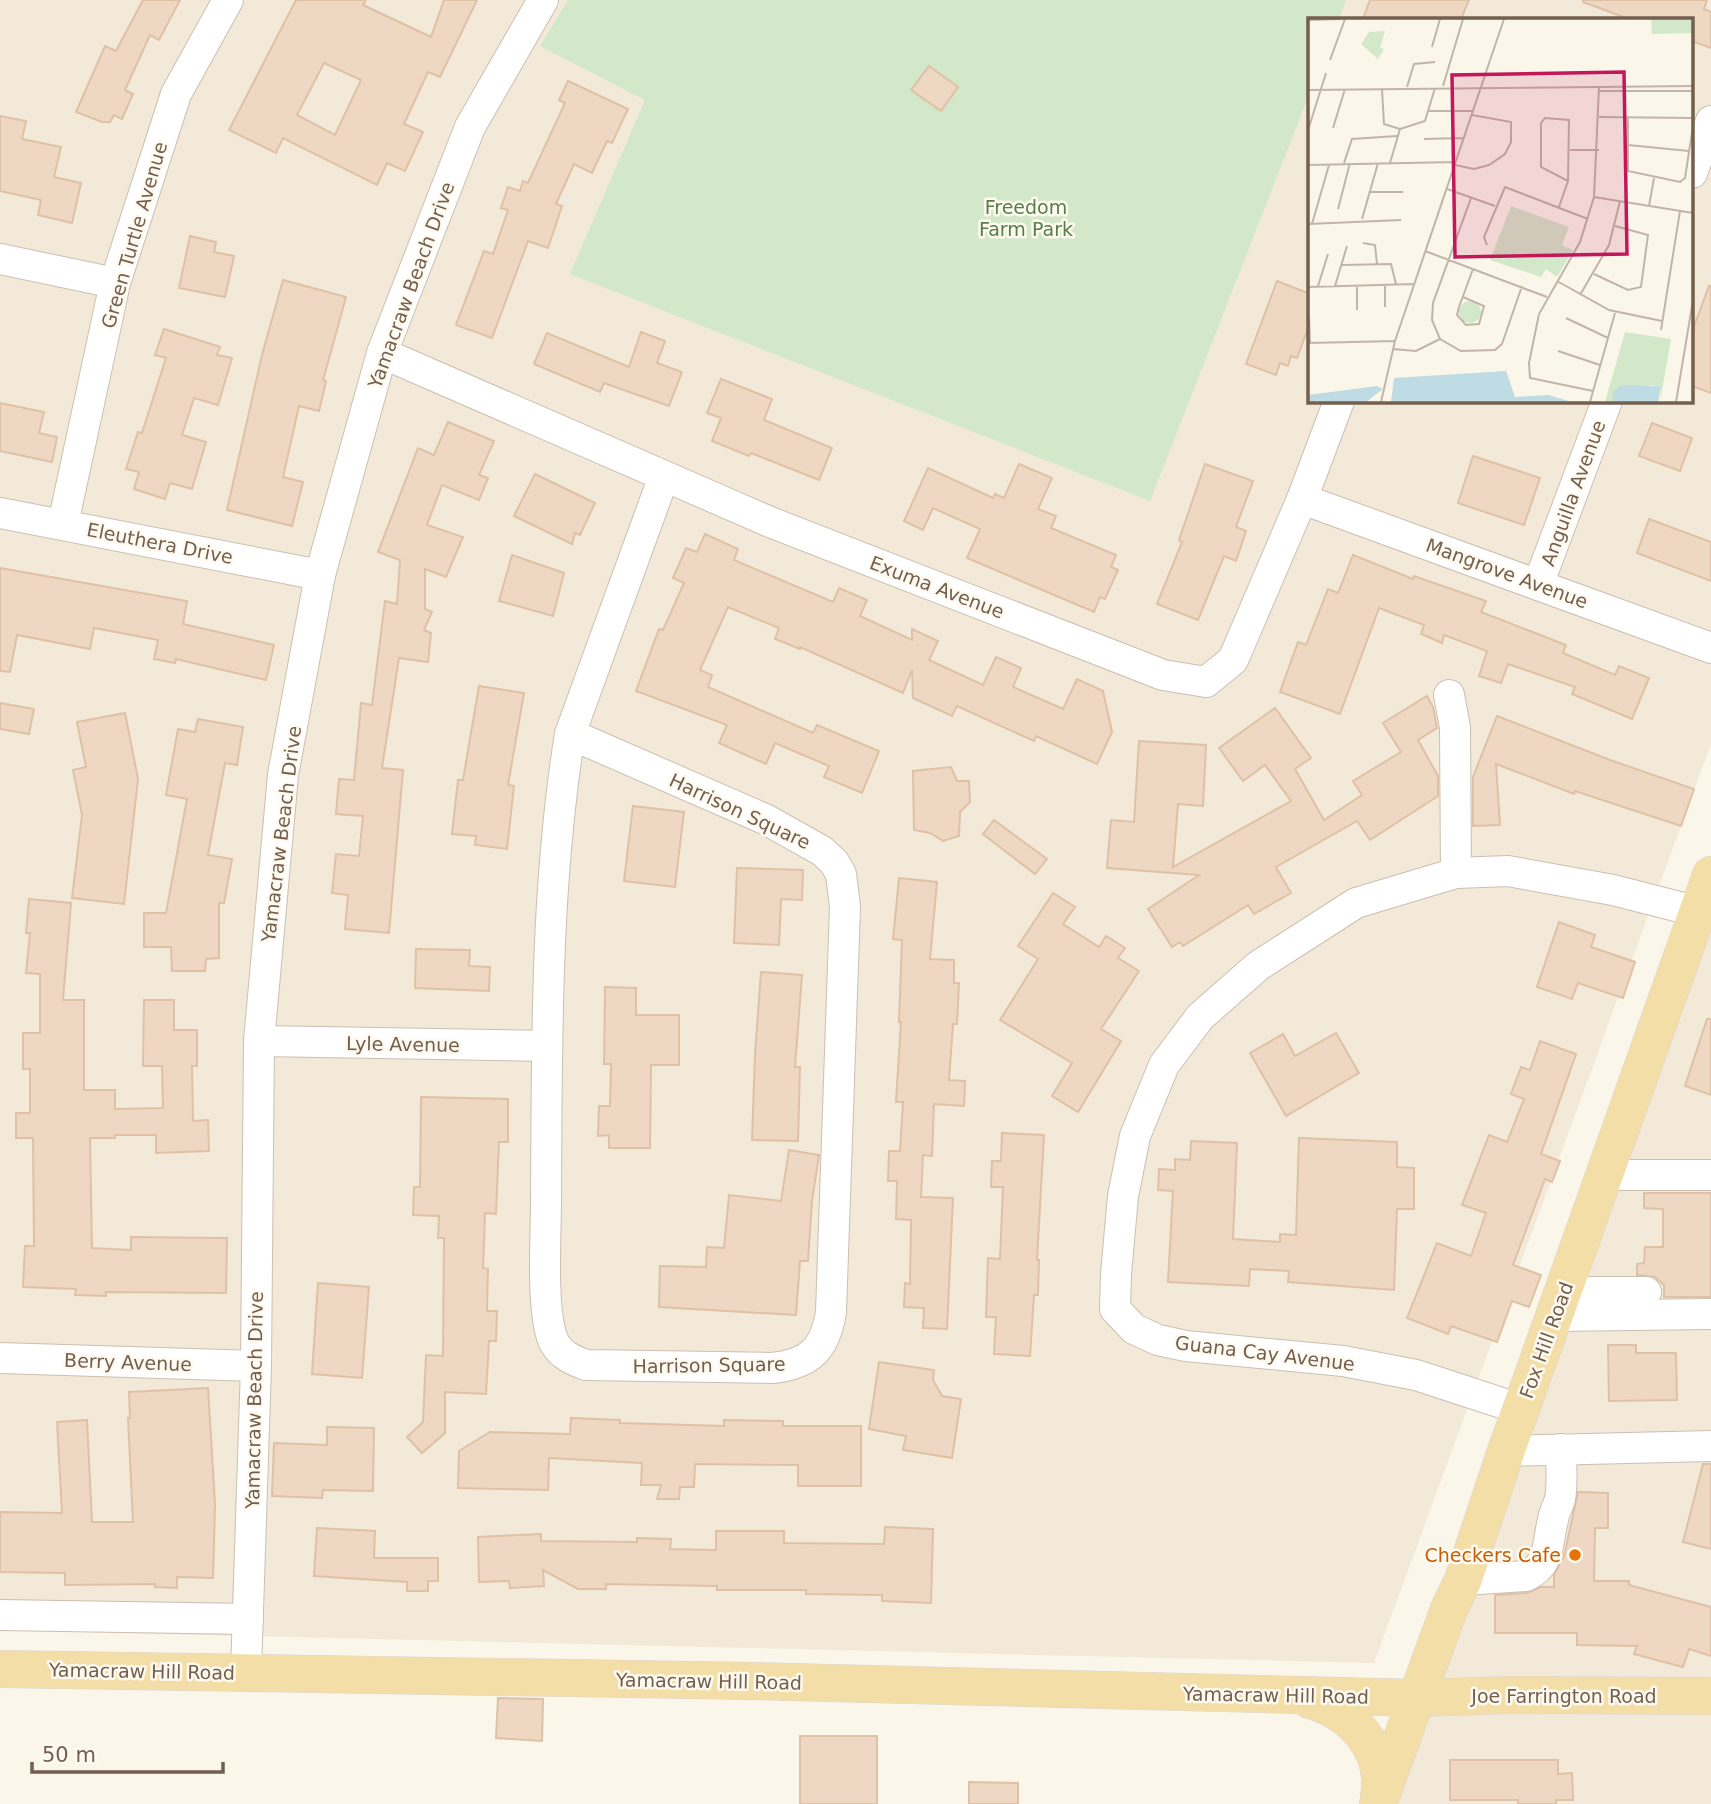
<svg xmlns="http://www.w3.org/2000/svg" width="1711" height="1804" viewBox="0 0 1711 1804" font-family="'DejaVu Sans',sans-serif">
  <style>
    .residential { fill: #f2e9d9; fill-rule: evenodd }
    .green { fill: #d3e8c9 }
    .building { fill: #eed8c4; stroke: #dfc1a5; stroke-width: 2; fill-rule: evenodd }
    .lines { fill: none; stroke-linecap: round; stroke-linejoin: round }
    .minor-casing { stroke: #ccbfb0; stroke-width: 32 }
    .major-casing { stroke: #dbd5d1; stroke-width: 38 }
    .minor { stroke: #fff; stroke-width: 30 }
    .major { stroke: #f4dea8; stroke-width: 37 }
    .food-dot { fill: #e8710a; stroke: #fefaf0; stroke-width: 2.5 }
    .labels { text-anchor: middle; stroke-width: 5; stroke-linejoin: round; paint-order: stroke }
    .park-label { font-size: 19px; fill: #557e4b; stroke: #fefaf0 }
    .street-label { font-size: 19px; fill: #745f4f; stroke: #fefaf0 }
    .food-label { font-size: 19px; fill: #c56008; stroke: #fefaf0; text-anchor: end }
    .inset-road { fill: none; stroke: #c1b5a7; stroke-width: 2 }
    .view { fill: #c2185b; fill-opacity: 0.15; stroke: #c2185b; stroke-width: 3.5 }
    .inset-edge { fill: none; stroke: #745f4f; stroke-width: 3.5 }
  </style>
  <rect width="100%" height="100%" fill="#fbf6ea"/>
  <g class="residential">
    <path d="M0 0H1711V744L1374 1663 0 1630ZM1310 19H1692V401H1310Z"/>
    <polygon points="1711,879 1711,1804 1384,1804"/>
  </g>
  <polygon class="green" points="568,0 1346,0 1339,19 1310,19 1310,92 1150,501 570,274 645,100 540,46"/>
  <g class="building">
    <polygon points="143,0 180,0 159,40 150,35 125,90 133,94 122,119 114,115 110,122 102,122 76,112 105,46 116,51"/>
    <path d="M296 0H366L363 5 431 37 444 0H477L440 77 428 72 404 124 423 132 405 171 387 163 377 185 283 138 276 153 229 130ZM324 63 361 80 335 135 297 115Z"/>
    <polygon points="1370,0 1469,0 1461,19 1363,19"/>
    <polygon points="1583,0 1707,0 1704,9 1711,12 1711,48 1692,41 1692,19 1629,19 1583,2"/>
    <polygon points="929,66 958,87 941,111 911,90"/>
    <polygon points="568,81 628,109 612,143 607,141 592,173 574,164 556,204 562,206 548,248 528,241 492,338 456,325 484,251 493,254 508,210 501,208 508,187 520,191 523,181 528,183 565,103 559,100"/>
    <polygon points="0,116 26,121 22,139 61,147 54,177 81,183 72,223 38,215 41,200 0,191"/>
    <polygon points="190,236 216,242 214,252 234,256 225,297 179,288"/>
    <polygon points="283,280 346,297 323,380 326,381 319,411 299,406 283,477 303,482 292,526 227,510 262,355"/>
    <polygon points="1277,281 1310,294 1310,323 1297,358 1291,356 1288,366 1280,363 1276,375 1246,364"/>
    <polygon points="1709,286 1711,286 1711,393 1692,386 1692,332"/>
    <polygon points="164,329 220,347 217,355 232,358 218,405 194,398 182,435 206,442 192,489 170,483 165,499 134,489 139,472 126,469 138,432 142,433 166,358 155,355"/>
    <polygon points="641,332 665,341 657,363 682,372 669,406 604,383 600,392 534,364 547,333 629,367"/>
    <polygon points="721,379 772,399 764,420 832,448 819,480 751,453 749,456 712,441 721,418 707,413"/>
    <polygon points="0,403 44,412 39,433 57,437 52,462 0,451"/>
    <polygon points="448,422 494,441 479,475 488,478 479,500 442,485 427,525 463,537 446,577 425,569 425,609 432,612 424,630 431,633 428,662 399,658 382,768 403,770 389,933 345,929 348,895 332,893 336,854 359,856 363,816 336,814 339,779 354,780 361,703 372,705 385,601 397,604 400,560 378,552 418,448 434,455"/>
    <polygon points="1652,423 1692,438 1680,471 1639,456"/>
    <polygon points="1473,456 1540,478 1524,525 1458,503"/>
    <polygon points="1019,464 1052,478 1038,509 1056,516 1051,528 1116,555 1111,567 1118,570 1105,599 1100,597 1094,612 967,558 980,529 933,508 923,530 904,521 928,468 993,498 995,494 1004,498"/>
    <polygon points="1205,464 1253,481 1236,527 1246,531 1236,561 1224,556 1198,620 1157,604 1182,542 1179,540"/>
    <polygon points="535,474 595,503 580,535 575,533 572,544 514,516"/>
    <polygon points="1649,519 1711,542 1711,581 1637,553"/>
    <polygon points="705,534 738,549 734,560 833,602 839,588 867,600 860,616 912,640 912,629 938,641 929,660 983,685 996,657 1021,668 1013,687 1063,709 1077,679 1103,691 1112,732 1097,764 1036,736 1034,741 957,706 952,716 913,698 912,670 903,693 800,647 800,649 775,639 779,628 728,607 700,670 712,675 708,687 813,733 817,725 879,751 862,793 824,777 829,766 775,743 766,764 719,743 727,725 636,691 659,629 663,630 684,583 673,578 686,548 697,552"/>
    <polygon points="512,555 564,573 553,616 499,601"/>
    <polygon points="1353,555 1413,579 1414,576 1486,601 1481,612 1566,645 1563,653 1615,675 1619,666 1649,678 1632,719 1572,694 1575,687 1508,664 1501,683 1479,676 1487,651 1444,635 1442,643 1421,634 1424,625 1379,608 1340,714 1280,692 1298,642 1306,645 1328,589 1338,593"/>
    <polygon points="0,568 187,601 183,624 274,645 266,680 176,659 175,663 154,659 158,640 94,628 90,649 17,635 10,672 0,671"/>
    <polygon points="479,686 524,693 508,785 514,786 507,849 475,845 476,836 452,834 458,780 463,780"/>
    <polygon points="1427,696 1433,707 1437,728 1418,740 1438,776 1438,796 1370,840 1357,821 1276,867 1291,893 1254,914 1248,905 1183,946 1180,942 1172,947 1148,909 1199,875 1107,868 1111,820 1134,822 1139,741 1206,745 1203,806 1178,804 1173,867 1291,801 1265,765 1243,781 1219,748 1275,708 1311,758 1295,769 1324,820 1362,795 1353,781 1401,752 1383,723"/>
    <polygon points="0,703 34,709 29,734 0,729"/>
    <polygon points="125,713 138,779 124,904 72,898 82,815 73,770 86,767 77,722"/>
    <polygon points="1497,716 1610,760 1694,789 1681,826 1575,791 1574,794 1496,764 1500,825 1473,826 1473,777"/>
    <polygon points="198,719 243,727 237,765 225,763 208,855 232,859 224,903 219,903 219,958 206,959 205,971 172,971 171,947 144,947 144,913 166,913 187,799 166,795 178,729 195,732"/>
    <polygon points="951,767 957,781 969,781 970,802 960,812 959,836 943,841 930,833 914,830 913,771"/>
    <polygon points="633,806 684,812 675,887 624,881"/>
    <polygon points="994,820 1047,859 1035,874 983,834"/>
    <polygon points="737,868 803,870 802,900 781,899 779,945 734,943"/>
    <polygon points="899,878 937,882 930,959 954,960 954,983 959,983 957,1024 953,1024 949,1080 965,1081 964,1106 934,1104 932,1156 923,1155 921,1197 953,1198 947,1329 923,1328 924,1308 904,1307 905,1283 910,1284 911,1220 896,1219 897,1181 888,1181 889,1151 900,1151 903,1102 896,1102 901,1022 899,1022 902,940 893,939"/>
    <polygon points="1053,893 1075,907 1063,924 1099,947 1106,936 1125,948 1118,958 1139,971 1101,1029 1121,1041 1078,1112 1052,1096 1072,1063 1000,1020 1038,959 1018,946"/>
    <polygon points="29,899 71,903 63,1000 84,1000 84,1090 115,1090 115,1109 163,1108 162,1066 143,1066 144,1000 174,1000 174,1030 197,1030 197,1066 192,1066 193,1121 208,1120 209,1151 156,1153 156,1135 115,1135 115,1138 90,1138 92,1248 131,1250 131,1237 227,1238 226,1293 106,1292 106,1296 75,1295 76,1289 23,1287 25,1246 34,1246 33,1138 16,1138 16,1113 30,1113 30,1069 23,1069 23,1033 40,1033 40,974 26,973 30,933 26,933"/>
    <polygon points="1559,922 1595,935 1591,947 1635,962 1623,998 1578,983 1572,999 1537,987"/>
    <polygon points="416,949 470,950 469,966 490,967 489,991 415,988"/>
    <polygon points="761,972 802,975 795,1067 800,1067 798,1141 752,1140 755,1055"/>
    <polygon points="605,987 636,988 636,1015 679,1015 679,1065 651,1065 650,1148 609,1148 609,1135 598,1136 599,1106 610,1106 611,1064 604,1064"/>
    <polygon points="1707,1019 1711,1019 1711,1095 1685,1086"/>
    <polygon points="1336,1033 1359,1073 1286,1116 1250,1053 1283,1034 1295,1056"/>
    <polygon points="1540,1041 1576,1054 1541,1154 1560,1161 1552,1182 1545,1179 1513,1265 1541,1275 1529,1307 1512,1301 1497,1342 1451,1326 1448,1334 1407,1318 1437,1243 1471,1256 1486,1213 1462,1205 1489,1135 1507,1142 1524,1099 1511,1094 1521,1067 1530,1070"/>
    <polygon points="421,1097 508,1099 508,1142 499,1142 496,1214 485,1213 483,1268 488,1269 487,1311 497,1311 496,1341 489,1341 486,1394 445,1392 445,1433 422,1453 407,1437 423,1422 426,1355 443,1356 444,1238 438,1238 439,1216 413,1215 414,1187 420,1187"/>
    <polygon points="1002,1133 1044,1135 1037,1260 1039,1260 1038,1295 1034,1295 1030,1356 994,1354 996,1317 986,1317 988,1258 1000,1259 1003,1187 991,1187 992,1161 1001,1161"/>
    <polygon points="1299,1138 1397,1142 1397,1167 1414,1168 1414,1209 1397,1209 1394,1290 1288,1282 1289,1271 1250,1269 1249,1286 1168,1282 1173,1191 1158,1190 1159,1169 1175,1170 1175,1159 1190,1160 1191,1141 1237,1143 1233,1239 1280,1242 1280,1234 1296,1235"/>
    <polygon points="789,1150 819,1155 812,1201 808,1261 800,1261 796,1315 659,1307 660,1266 706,1267 707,1247 724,1248 729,1195 781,1201"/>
    <polygon points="1644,1193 1711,1193 1711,1297 1664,1297 1664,1285 1655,1277 1637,1275 1637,1264 1644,1263 1645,1247 1663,1247 1663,1209 1644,1208"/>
    <polygon points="318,1283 369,1287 362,1378 312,1374"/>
    <polygon points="1608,1345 1636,1345 1636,1353 1676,1353 1677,1400 1609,1401"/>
    <polygon points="879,1362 934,1370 933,1380 942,1396 961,1399 952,1458 903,1450 906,1436 869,1429"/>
    <polygon points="208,1388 215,1504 213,1578 177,1577 177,1588 155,1587 155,1584 65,1585 65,1573 0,1572 0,1512 62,1513 57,1422 87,1420 92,1522 133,1522 128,1418 130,1418 129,1392"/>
    <polygon points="571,1418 620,1420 620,1423 724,1426 724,1420 783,1421 783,1426 861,1426 861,1486 798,1486 798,1465 695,1464 694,1487 680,1487 679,1499 657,1499 661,1485 641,1485 642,1463 549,1458 548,1490 458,1488 459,1451 490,1432 570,1434"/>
    <polygon points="327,1427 374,1428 373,1491 323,1490 322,1498 272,1496 274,1443 327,1445"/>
    <polygon points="1703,1464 1711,1464 1711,1549 1683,1542"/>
    <polygon points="1578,1492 1608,1493 1608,1528 1595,1528 1594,1581 1629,1581 1629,1585 1711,1607 1711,1656 1689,1649 1683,1667 1634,1654 1637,1646 1577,1645 1577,1633 1495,1633 1495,1595 1527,1593 1541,1587 1554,1587 1554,1575 1564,1556"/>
    <polygon points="885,1527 933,1529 931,1603 882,1601 882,1595 806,1594 806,1590 717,1590 717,1586 606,1584 606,1589 578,1589 543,1570 544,1586 510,1588 509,1581 479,1582 478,1537 541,1534 541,1541 637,1542 637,1538 671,1539 670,1549 716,1550 716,1531 784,1531 784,1543 884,1544"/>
    <polygon points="317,1528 375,1531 374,1558 438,1558 438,1581 428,1581 428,1591 407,1591 407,1582 314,1576"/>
    <polygon points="498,1698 543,1699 542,1741 496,1738"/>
    <rect x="800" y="1736" width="77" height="68"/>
    <polygon points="1450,1760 1558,1760 1558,1774 1572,1773 1573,1800 1556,1800 1556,1804 1518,1804 1518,1800 1450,1800"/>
    <polygon points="969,1782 1018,1783 1018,1804 969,1804"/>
  </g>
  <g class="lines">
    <defs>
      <g id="minor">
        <polyline points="1692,173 1711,121"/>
        <polyline points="0,259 115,283"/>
        <polyline points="382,353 770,522 1163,675 1206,682 1233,660 1302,499 1339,401"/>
        <polyline points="1302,499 1711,648"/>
        <polyline points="0,513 320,575"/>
        <polyline points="63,524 115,283 176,94 228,0"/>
        <polyline points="1538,585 1607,401"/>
        <polyline points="1449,695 1455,727 1456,873"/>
        <path d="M570 734C545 889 547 1046 546 1202 546 1236 541 1310 553 1340 559 1354 572 1360 586 1365L772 1368C810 1364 825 1349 831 1312L845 907 841 874 834 862 822 851 767 820 570 734 664 476"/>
        <polyline points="259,1041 547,1046"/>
        <polyline points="1604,1175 1711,1175"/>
        <polyline points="1565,1286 1581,1292 1646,1292"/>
        <polyline points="1554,1316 1711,1314"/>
        <polyline points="0,1358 256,1366"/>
        <polyline points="1520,1409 1416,1375 1343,1361 1186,1346 1158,1340 1134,1329 1115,1309 1116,1274 1123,1196 1135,1136 1164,1065 1200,1017 1258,966 1356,903 1456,873 1508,871 1613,890 1699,912"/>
        <polyline points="1506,1451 1711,1446"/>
        <path d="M1463 1580 1526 1576C1551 1565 1547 1542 1553 1520 1554 1512 1558 1506 1560 1499 1563 1483 1561 1465 1561 1449"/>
        <polyline points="0,1615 248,1619"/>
        <polyline points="246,1672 256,1366 259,1041 283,775 320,575 382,353 470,127 543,0"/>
      </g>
      <g id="major">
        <polyline points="0,1669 751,1681 1417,1698 1509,1695 1711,1696"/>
        <path d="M1310 1700C1352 1712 1387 1749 1379 1796"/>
        <polyline points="1378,1804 1449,1609 1463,1580 1506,1451 1711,875"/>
      </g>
    </defs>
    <use href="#minor" class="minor-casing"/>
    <use href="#major" class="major-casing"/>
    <use href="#minor" class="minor"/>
    <use href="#major" class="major"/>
  </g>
  <circle class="food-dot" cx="1575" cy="1555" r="7"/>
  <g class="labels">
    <g class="park-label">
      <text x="1026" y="214">Freedom<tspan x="1026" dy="22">Farm Park</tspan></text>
    </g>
    <g class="street-label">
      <text transform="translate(134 235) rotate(-74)" y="7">Green Turtle Avenue</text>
      <text transform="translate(411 285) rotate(-70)" y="7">Yamacraw Beach Drive</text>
      <text transform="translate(1573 493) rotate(-70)" y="7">Anguilla Avenue</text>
      <text transform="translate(160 543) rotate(11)" y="7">Eleuthera Drive</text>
      <text transform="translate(1507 573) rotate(20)" y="7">Mangrove Avenue</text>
      <text transform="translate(937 587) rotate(21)" y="7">Exuma Avenue</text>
      <text transform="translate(740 811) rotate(25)" y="7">Harrison Square</text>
      <text transform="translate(281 834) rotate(-83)" y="7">Yamacraw Beach Drive</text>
      <text transform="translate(403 1044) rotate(1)" y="7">Lyle Avenue</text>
      <text transform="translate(1546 1340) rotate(-70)" y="7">Fox Hill Road</text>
      <text transform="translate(1265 1353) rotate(7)" y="7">Guana Cay Avenue</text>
      <text transform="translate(128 1362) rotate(2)" y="7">Berry Avenue</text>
      <text transform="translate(709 1365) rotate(-1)" y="7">Harrison Square</text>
      <text transform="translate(254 1400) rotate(-89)" y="7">Yamacraw Beach Drive</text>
      <text transform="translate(142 1671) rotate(1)" y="7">Yamacraw Hill Road</text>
      <text transform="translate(709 1681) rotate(1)" y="7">Yamacraw Hill Road</text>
      <text transform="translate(1276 1695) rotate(1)" y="7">Yamacraw Hill Road</text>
      <text x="1564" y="1703">Joe Farrington Road</text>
    </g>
    <g class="food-label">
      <text x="1561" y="1562">Checkers Cafe</text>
    </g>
  </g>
  <g transform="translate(1308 18)">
    <rect width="385" height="385" fill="#fbf6ea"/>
    <path d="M343 1H385L384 15 344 16ZM77 13 72 30 76 31 70 41 53 26 61 14ZM203 188 261 209 254 227 265 232 249 259 238 251 233 259 182 242ZM151 294a11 11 0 1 1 22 0a11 11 0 1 1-22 0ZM317 314 363 321 352 384 353 368 345 367 323 369 305 377V384H297Z" fill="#d3e8c9"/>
    <path d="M198 353 207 379 240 377 264 384H83L86 360ZM313 367 353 368 350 384H305V374ZM69 368 75 371 58 384H0V377Z" fill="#bfdbe3"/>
    <path class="inset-road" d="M0 2 32 1M124 29 132 1M22 42 37 1M135 68 155 1M99 69 106 46 127 44M74 71 76 106 92 111M0 72 385 68M291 73H385M121 93H165M291 99 385 100M320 99V153L372 164 377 160 385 108M1 109 18 55M25 110 37 71M116 121 156 120M320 127 381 133M262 132H291M36 145 44 121 89 118M82 145 92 111 117 103 127 70M0 147 148 144M147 147 166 151 181 147 197 136 203 124V104L164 97M139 171 187 188M62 174H95M286 179 385 195M163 180 125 285 124 302 132 321 153 333 187 332 194 326 214 268M341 188 346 160M251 189 260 163 233 149V105L237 100 261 102 260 163M30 191 42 145M54 201 70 145M0 206 93 202M4 206 21 147M55 225 67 227 69 246M179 227 176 219 197 169 280 201M117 233 239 279M34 247 83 246 88 266M286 256 320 272 333 269 340 217 307 208M249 263 301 292 354 303M77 267V289M10 268 20 236M27 268 39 228M0 269 106 266M272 277 301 227 312 183M155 279 176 288 171 306 158 307 149 297 151 289 165 251M49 292V267M1 298 2 325M258 300 300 320M353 312 372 193M87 323 196 1M0 325 87 323 73 384M85 331 108 333 132 321M250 333 292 347M285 373 222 360 221 345 231 296 272 224 286 179 291 69M282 384 307 295M368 384 385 282"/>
    <path class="view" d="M316 54 319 236 147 239 144 57Z"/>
    <rect width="385" height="385" class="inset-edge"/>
  </g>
  <path d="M32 1762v10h191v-10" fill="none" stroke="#745f4f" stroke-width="3.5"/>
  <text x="42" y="1762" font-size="21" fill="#745f4f" stroke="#fefaf0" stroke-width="5" paint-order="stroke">50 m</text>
</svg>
